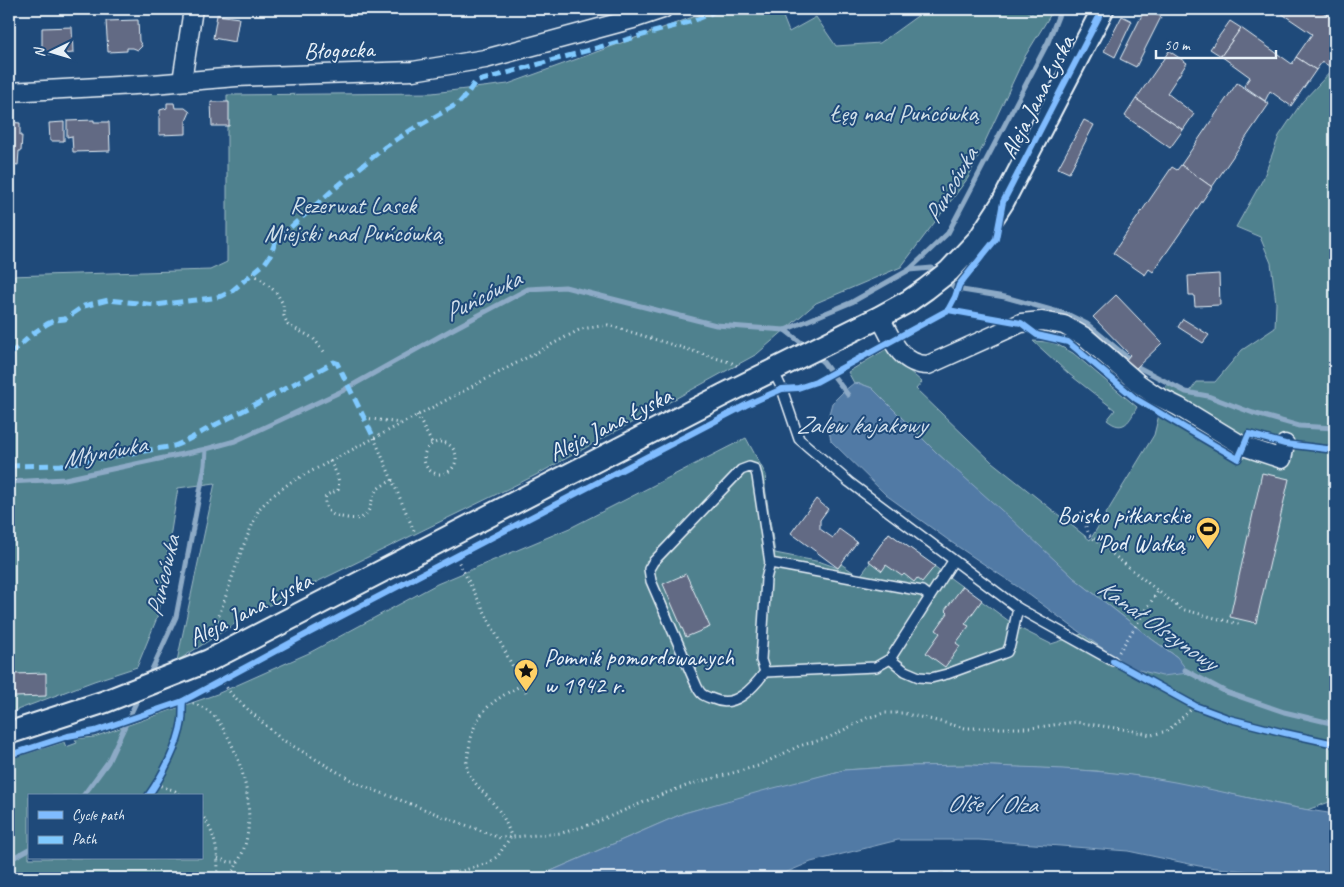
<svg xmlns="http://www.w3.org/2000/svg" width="1344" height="887" viewBox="0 0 1344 887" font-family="Caveat,sans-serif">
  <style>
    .green { fill: #4f818e; stroke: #9cb9c3; fill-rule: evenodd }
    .water { fill: #517aa5; stroke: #8daac6 }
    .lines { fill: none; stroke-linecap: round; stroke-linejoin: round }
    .stream { stroke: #8daac6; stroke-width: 5 }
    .building { fill: #626b84; stroke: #e8f1f8 }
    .service-casing { stroke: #e8f1f8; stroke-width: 12 }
    .minor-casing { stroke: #e8f1f8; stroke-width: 21 }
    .tertiary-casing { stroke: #e8f1f8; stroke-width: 25 }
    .path { stroke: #e8f1f8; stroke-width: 3; stroke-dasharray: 1 4; stroke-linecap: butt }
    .service { stroke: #1f4a7a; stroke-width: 9 }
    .minor { stroke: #1f4a7a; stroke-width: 18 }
    .tertiary { stroke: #1f4a7a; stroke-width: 21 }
    .quiet { stroke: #80caff; stroke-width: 5; stroke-dasharray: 10 5; stroke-linecap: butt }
    .cycleway-casing { stroke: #1f4a7a; stroke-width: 9 }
    .cycleway { stroke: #80bcff; stroke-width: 6 }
    .labels { text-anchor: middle; stroke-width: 4; stroke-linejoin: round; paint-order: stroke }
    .street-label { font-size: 24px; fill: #e8f1f8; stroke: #1f4a7a }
    .park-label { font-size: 24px; fill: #d1e0e8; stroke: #1f4a7a }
    .poi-label { font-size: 24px; fill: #e8f1f8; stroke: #1f4a7a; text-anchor: end }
    .water-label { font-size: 25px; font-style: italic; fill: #d1dfec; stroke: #1f4a7a }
  </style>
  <rect width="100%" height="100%" fill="#1f4a7a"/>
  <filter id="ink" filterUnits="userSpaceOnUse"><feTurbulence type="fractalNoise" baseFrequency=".02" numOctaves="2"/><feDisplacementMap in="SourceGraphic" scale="10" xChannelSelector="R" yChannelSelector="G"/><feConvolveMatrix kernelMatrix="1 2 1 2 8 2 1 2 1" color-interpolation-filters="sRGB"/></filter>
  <g filter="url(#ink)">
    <g class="green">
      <polygon points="715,9 780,9 789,32 816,17 836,46 880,43 927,9 1024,9 1030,14 1033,13 1036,9 1054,9 1024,58 968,178 901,267 816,303 757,354 536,475 247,616 177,661 215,483 178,488 157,618 137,667 94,681 9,713 9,276 210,270 227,262 227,95 432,93 508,84"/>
      <path d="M1335 67V800L1307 810 1152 778 1097 771 970 765 907 766 844 770 684 813 535 878H9V759L64 742 66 747 77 743 75 739 94 737 217 694 309 653 437 584 572 527 746 438 766 475 765 487 775 553 821 562 838 568 841 564 856 574 861 575 870 563 869 561 889 533 1017 627 1051 644 1082 634 1109 653 1177 657 1153 640 1074 578 937 453 872 388 861 384 854 383 848 372 888 348 899 362 922 382 916 389 992 462 1090 540 1154 435 1167 382 1188 394 1197 382H1215L1242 350 1275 328 1276 303 1271 263 1260 237 1236 227 1263 179 1279 136 1302 102ZM29 796H201V858H29Z"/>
      <path d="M1033 341 1048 342 1056 344 1073 353 1137 407C1130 420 1124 434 1107 420L1115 410 1069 374Z"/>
    </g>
    <g class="water">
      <polygon points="854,383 861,384 872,388 937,453 1009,517 1074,578 1153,640 1177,657 1189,673 1162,676 1131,668 1082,634 1024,591 951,542 886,495 831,441 827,421 832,403 844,391"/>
      <path d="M970 765C1030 768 1092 768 1152 778 1214 788 1274 806 1335 814V878H1300L1280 875 1199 866 1128 851 979 840H898L811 862 773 878H535L684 813 762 791 844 770 907 766Z"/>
    </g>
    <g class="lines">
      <g class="stream">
        <polyline points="909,270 932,268 938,273"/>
        <polyline points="946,280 956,289 1005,297 1069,315 1087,324 1127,357"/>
        <polyline points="785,330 808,348"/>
        <polyline points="816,356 823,362 848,395"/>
        <polyline points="1138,367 1186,392 1208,396 1253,413 1299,426 1335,428"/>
        <polyline points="9,482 65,479 206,449"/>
        <polyline points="1185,670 1226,692 1284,712 1335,724"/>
        <polyline points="148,678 176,617 205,465 206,449 235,441 342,391 451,330 528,289 565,287 716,325 785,330 852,302 909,270 948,233 1048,42 1061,9"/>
        <polyline points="83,796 108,762 140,694"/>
        <polyline points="9,858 11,859 29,849"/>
      </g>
    </g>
    <g class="building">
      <rect x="352" y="9" width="33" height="6"/>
      <polygon points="1145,9 1161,17 1136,67 1120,59"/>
      <polygon points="1275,9 1318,9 1335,20 1335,19 1335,64 1333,68 1322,62 1316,70 1296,57 1312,34"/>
      <polygon points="217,15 239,18 235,42 213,38"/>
      <polygon points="1122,16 1132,21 1115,57 1104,51"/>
      <polygon points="138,20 139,41 142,46 138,50 133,48 127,48 127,51 108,52 106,21"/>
      <polygon points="1230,21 1241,28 1221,56 1210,49"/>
      <polygon points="72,27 73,53 52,55 52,54 42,54 42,28"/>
      <polygon points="1241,28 1292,64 1296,57 1316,70 1291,106 1270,91 1265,101 1244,86 1250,77 1221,56"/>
      <polygon points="1169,51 1187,63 1167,93 1194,114 1183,130 1136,99"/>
      <polygon points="1237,83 1269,104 1212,187 1181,165"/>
      <polygon points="1136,99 1183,130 1170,148 1125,116"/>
      <polygon points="211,102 229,102 229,126 212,126"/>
      <polygon points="167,103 174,103 175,108 185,108 190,112 186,121 186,134 159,135 159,116 160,116 160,110 167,108"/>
      <polygon points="94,120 94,122 109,122 110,151 73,152 72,136 67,137 67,121"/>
      <polygon points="1084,120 1094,125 1069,173 1058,168"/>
      <polygon points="9,122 20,123 20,136 22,136 21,151 19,151 18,165 12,164 12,166 9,166"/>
      <polygon points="64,122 64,141 50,141 49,123"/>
      <polygon points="1181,165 1212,187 1153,272 1149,269 1145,275 1113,253 1172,167 1177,170"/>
      <polygon points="1219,274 1220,305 1195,306 1194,295 1189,295 1188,276"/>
      <polygon points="1116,295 1162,343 1134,370 1125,361 1130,355 1093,317"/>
      <polygon points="1183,319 1209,335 1203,343 1178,327"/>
      <polygon points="1262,473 1289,479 1256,623 1230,617"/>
      <polygon points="816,499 828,509 820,520 820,529 833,538 839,529 857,542 838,568 791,533"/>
      <polygon points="889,533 935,566 922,582 917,578 914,582 904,574 902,576 886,565 882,571 869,561"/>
      <polygon points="686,574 710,627 686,637 663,584"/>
      <polygon points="963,586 982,600 965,624 969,626 956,643 960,646 945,667 926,653 940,633 936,630 948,613 945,610"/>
      <polygon points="46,673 46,696 14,697 14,674"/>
    </g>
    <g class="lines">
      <defs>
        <g id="service">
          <polyline points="773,370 782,389 799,439 849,482 1018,608 1113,661"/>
          <path d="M930 597 922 591 770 563 757 476 755 469 749 467 741 470 653 562 649 569 651 581 694 680C696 684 698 691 702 694 704 696 710 698 713 699 735 709 753 688 765 672L876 667 890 659 953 561"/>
          <polyline points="890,659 905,671 919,677 931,678 947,674 999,655 1007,652 1010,645 1018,608"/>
          <polyline points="765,672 761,660 766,579 770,563"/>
        </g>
        <g id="minor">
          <polyline points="182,81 193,9"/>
          <polyline points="9,92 153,84 236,77 413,71 485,59 633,19 663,9"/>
          <path d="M880 317C891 338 900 365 928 365L1021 323 1042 321 1064 325 1085 337 1139 384 1155 395 1179 407 1243 446 1282 459 1285 444"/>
        </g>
        <polyline id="tertiary" points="9,733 104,702 208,661 725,394 880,317 909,301 926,289 949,271 979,239 1003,202 1103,9"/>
      </defs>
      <use href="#service" class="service-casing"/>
      <use href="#minor" class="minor-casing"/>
      <use href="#tertiary" class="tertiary-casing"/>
      <g class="path">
        <polyline points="253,273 276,292 283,304 284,316 288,325 313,338 326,354"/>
        <polyline points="417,415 432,443"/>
        <polyline points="365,418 400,423"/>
        <polyline points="374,438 415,533"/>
        <circle cx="440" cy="458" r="16"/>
        <path d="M330 461C336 473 340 476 338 490 335 492 330 493 327 495 322 501 327 512 334 515 339 517 356 520 361 518 372 513 370 500 376 491 380 486 387 483 393 480"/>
        <polyline points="1081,512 1089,535 1158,591"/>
        <polyline points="453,555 456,557 526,692"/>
        <polyline points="211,639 242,549 259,509 271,497 291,482 581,329 608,325 732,363 739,367"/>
        <polyline points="1119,652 1158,591 1181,609 1242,625"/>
        <polyline points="221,679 232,695 281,739 358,784 500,838 562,833 592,824 663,794 692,784 758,766 799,746 828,738 867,718 884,713 902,713 933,720 965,728 1031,728 1075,722 1129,730 1151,735 1167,731 1195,706"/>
        <path d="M183 701C191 703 201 705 208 711 216 716 222 727 227 735 246 770 259 825 238 862H229L217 858"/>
        <polyline points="156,784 175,791 182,796"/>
        <path d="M201 814C215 831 220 857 217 878"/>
        <polyline points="226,878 234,870 238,862"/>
        <path d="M439 878 488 863 498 856 511 836C508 828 505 819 500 812 493 801 470 781 467 769 466 764 468 755 469 750 473 713 491 701 522 685"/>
      </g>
      <use href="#service" class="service"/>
      <use href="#minor" class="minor"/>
      <use href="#tertiary" class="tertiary"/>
      <g class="quiet">
        <polyline points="9,354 11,353 35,332 47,324 55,320 65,319 84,306 108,300 156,305 212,298 222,296 232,291 253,273 265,263 270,256 276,240 334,189 385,147 411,130 459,103 467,94 475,82 693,21 707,15 718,9"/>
        <path d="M9 466 61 465 174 446C188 441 201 432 215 425 255 405 294 384 334 362L337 363 374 438"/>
        <polyline points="884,878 932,875 1004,875 1036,878"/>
      </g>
      <defs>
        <g id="cycleway">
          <polyline points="948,310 1021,323 1037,335 1068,342 1136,399 1238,459 1249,434 1285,444 1335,450"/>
          <polyline points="1113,661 1195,706 1230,719 1285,733 1335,744"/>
          <polyline points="9,755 68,736 95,731 183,701 307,634 746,405 782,389 798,388 816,382 948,310 955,297 959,285 996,239 1003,202 1103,9"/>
          <path d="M148 796C163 775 178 746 182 721 183 714 182 707 183 701"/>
        </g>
      </defs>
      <use href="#cycleway" class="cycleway-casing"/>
      <use href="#cycleway" class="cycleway"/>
    </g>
  </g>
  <defs>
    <symbol id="stadium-pin" viewBox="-11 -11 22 30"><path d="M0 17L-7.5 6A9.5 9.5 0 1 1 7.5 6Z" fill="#ffd166" stroke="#1f4a7a"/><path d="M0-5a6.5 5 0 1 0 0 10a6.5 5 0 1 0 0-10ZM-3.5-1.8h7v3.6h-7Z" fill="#111"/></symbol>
    <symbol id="sight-pin" viewBox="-11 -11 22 30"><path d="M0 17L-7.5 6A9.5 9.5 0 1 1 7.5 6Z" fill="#ffd166" stroke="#1f4a7a"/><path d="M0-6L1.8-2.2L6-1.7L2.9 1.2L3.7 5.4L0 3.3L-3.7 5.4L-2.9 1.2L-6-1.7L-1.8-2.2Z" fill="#111"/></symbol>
  </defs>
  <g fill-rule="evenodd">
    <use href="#stadium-pin" x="1194" y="515" width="28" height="38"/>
    <use href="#sight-pin" x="512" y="657" width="28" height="38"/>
  </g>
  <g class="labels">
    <g class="street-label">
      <text transform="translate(339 50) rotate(-2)" y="8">Błogocka</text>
      <text transform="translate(1037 97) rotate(-63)" y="8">Aleja Jana Łyska</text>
      <text transform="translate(610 424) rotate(-27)" y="8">Aleja Jana Łyska</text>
      <text transform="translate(250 609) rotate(-27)" y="8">Aleja Jana Łyska</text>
    </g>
    <g class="park-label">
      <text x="904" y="121">Łęg nad Puńcówką</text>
      <text x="353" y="213">Rezerwat Lasek<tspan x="353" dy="28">Miejski nad Puńcówką</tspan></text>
    </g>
    <g class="poi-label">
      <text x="1190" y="523">Boisko piłkarskie<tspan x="1190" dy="28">"Pod Wałką"</tspan></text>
      <text x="544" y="665" text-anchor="start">Pomnik pomordowanych<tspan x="544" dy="28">w 1942 r.</tspan></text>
    </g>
    <g class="water-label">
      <text transform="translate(950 185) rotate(-60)" y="9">Puńcówka</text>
      <text transform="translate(482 295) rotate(-27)" y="9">Puńcówka</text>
      <text x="861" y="433">Zalew kajakowy</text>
      <text transform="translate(104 451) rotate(-11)" y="9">Młynówka</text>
      <text transform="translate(162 576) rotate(-77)" y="9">Puńcówka</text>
      <text transform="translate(1158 624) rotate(35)" y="9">Kanał Olszynowy</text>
      <text transform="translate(992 803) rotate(1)" y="9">Olše / Olza</text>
    </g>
  </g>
  <rect width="1344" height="887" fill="none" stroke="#1f4a7a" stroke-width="30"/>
  <rect x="15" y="15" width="1314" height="857" fill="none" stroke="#e8f1f8" stroke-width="2" filter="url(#ink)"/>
  <rect x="28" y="794" width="175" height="65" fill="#1f4a7a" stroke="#6f8dac"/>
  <rect x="38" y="811" width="25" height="8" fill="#80bcff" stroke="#6f8dac"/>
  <text x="72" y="820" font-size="15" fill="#e8f1f8">Cycle path</text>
  <rect x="38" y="836" width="25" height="8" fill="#80caff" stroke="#6f8dac"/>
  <text x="72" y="844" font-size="15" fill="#e8f1f8">Path</text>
  <g transform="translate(52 52) rotate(265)" stroke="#1f4a7a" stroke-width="4" paint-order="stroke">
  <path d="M0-4L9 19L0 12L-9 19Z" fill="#e8f1f8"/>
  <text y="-8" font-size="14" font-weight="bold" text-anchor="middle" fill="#e8f1f8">N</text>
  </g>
  <path d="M1156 50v8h120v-8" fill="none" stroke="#e8f1f8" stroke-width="2.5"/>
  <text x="1164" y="50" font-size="15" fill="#e8f1f8" stroke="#1f4a7a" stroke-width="4" paint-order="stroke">50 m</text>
</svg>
